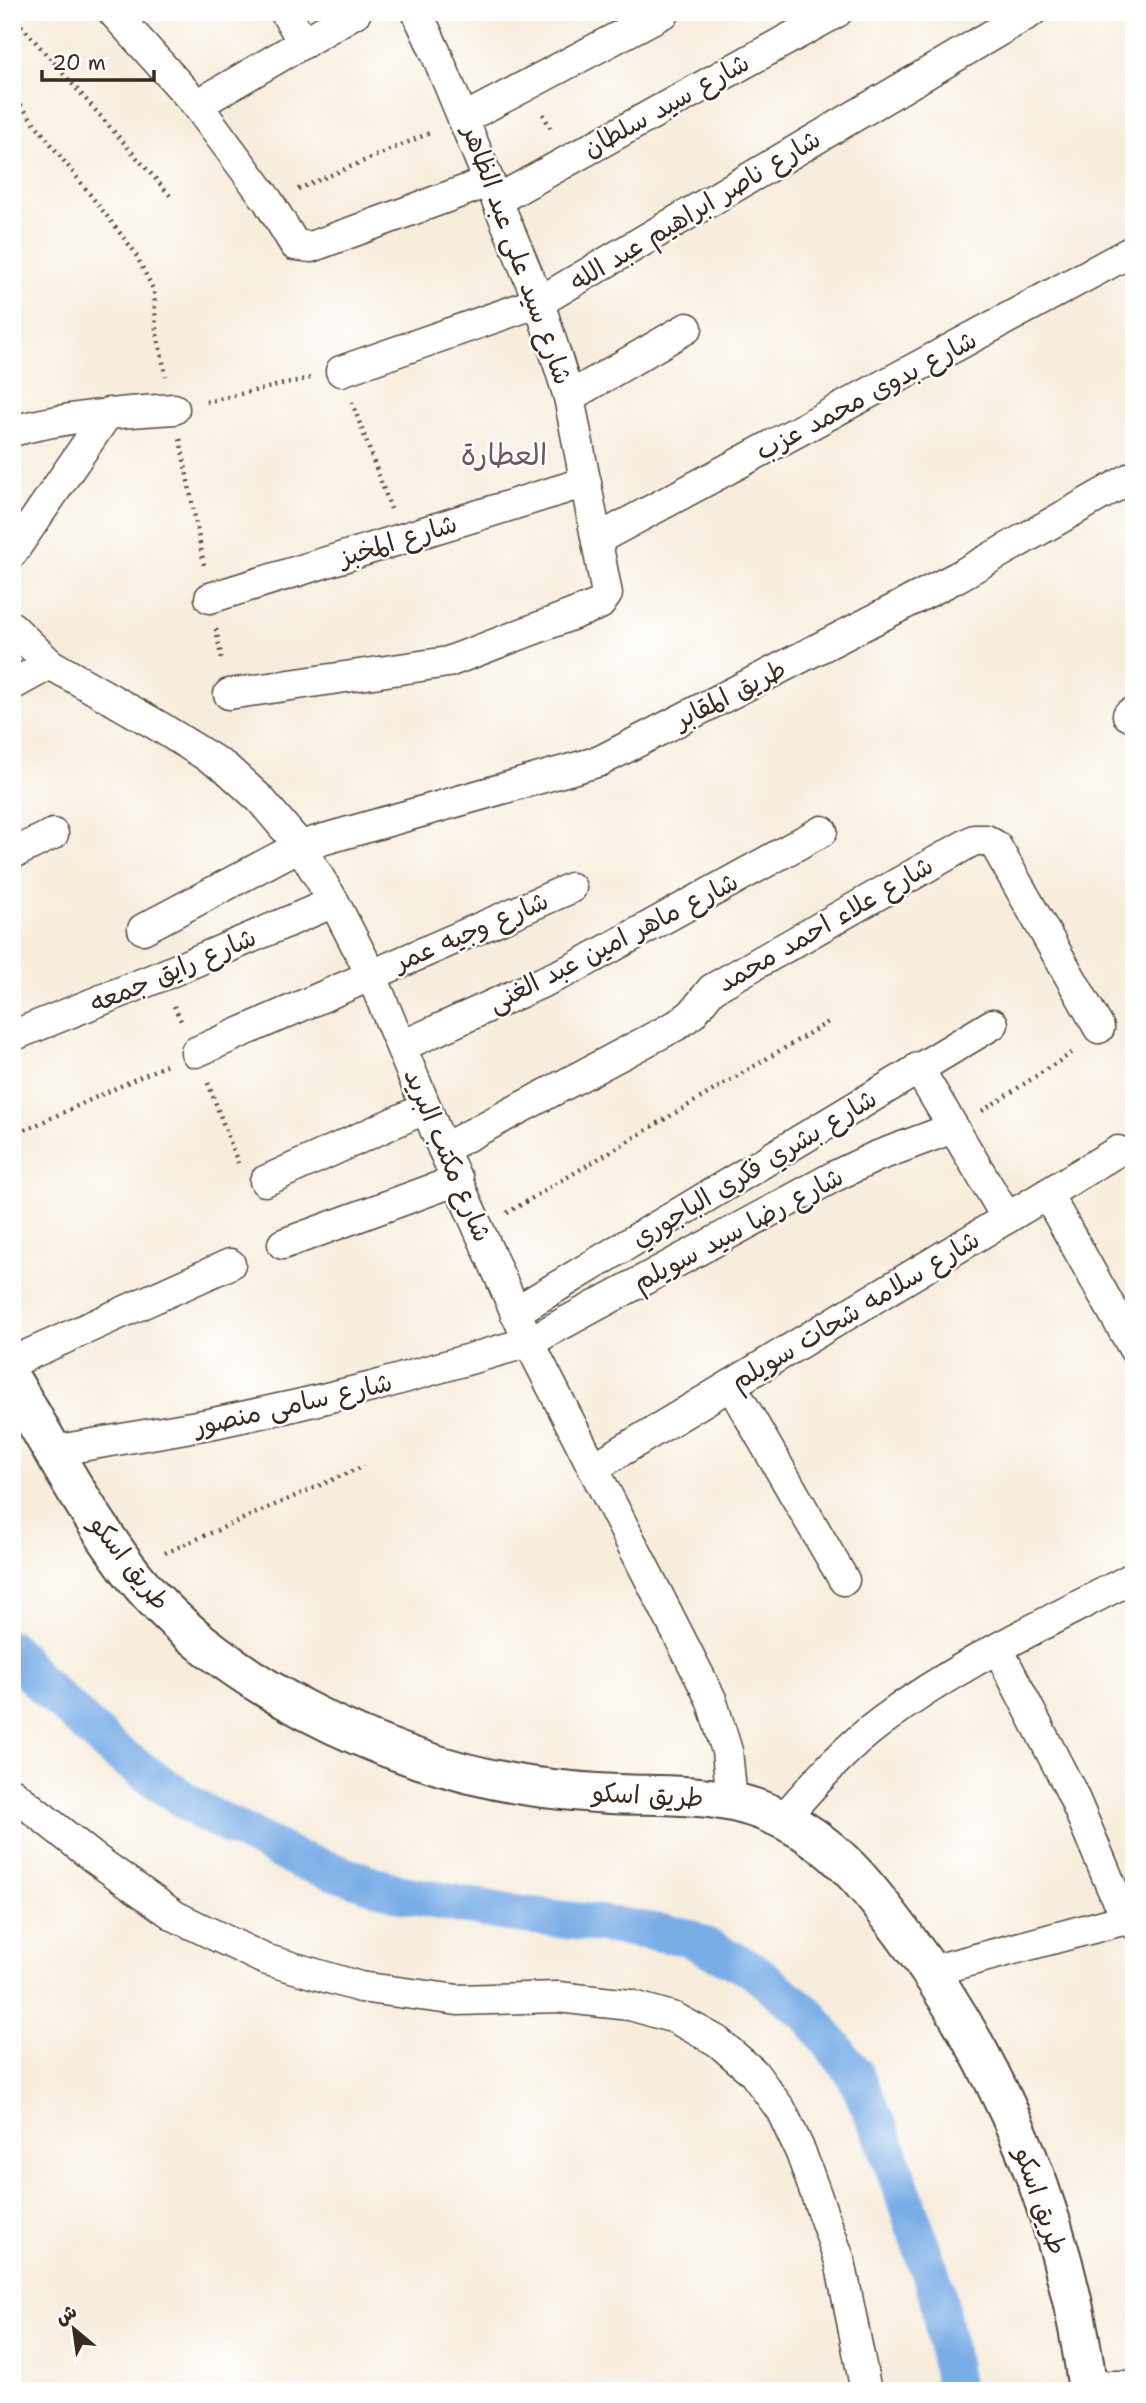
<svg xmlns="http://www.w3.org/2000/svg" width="1146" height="2403" viewBox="0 0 1146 2403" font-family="'Shantell Sans','Playpen Sans Arabic',sans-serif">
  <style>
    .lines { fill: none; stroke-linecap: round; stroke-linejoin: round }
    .canal { stroke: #79ade6; stroke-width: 38 }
    .street-casing { stroke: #57473a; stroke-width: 33 }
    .secondary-casing { stroke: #57473a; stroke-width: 42 }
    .path { stroke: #57473a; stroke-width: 4.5; stroke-dasharray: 2 5; stroke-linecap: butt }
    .street { stroke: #fff; stroke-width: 30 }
    .secondary { stroke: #fff; stroke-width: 38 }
    .labels { text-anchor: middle; stroke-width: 5; stroke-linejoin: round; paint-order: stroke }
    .street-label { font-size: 26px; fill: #3b2a1e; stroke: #fff }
    .quarter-label { font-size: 30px; fill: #6d585f; stroke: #fff }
  </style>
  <rect width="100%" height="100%" fill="#fff"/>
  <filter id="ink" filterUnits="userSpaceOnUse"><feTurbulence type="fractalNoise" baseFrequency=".0143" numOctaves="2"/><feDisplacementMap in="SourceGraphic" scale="14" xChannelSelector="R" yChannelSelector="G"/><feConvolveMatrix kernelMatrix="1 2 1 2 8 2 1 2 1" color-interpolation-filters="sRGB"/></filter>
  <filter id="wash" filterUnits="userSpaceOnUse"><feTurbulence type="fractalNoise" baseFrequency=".00686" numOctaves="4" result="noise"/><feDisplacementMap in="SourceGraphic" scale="28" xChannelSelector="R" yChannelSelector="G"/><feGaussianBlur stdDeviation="1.57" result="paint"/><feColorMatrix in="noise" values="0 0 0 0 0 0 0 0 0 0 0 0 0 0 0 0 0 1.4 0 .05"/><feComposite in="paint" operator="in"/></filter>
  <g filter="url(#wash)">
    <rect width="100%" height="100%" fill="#f7eddc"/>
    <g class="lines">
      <polyline class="canal" points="12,1650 34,1677 114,1751 202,1812 299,1860 401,1894 508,1913 616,1926 687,1937 753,1970 809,2015 854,2073 884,2139 937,2292 955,2391"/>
    </g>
  </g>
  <g filter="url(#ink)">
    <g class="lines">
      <defs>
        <g id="street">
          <polyline points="113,12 197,105 268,201 295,245 311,247 488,182"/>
          <polyline points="285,12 304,43"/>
          <polyline points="197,105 356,12"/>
          <polyline points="463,119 665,12"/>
          <polyline points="497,200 837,12"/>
          <polyline points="341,371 539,302 1031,12"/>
          <polyline points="569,397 687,328"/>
          <path d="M12 431C66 417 119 412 174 409"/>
          <polyline points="598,539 1134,250"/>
          <polyline points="12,553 108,413"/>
          <polyline points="210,598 586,482"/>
          <polyline points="12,627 50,664 160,727 226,768 260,799 300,846 334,902 371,974 443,1149 529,1342 711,1699 727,1751 732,1801"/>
          <polyline points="12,685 50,664"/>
          <polyline points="229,694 448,662 600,604 607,594 569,397 539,302 435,51 417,12"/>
          <polyline points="1128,715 1134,712"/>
          <polyline points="12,854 53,834"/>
          <polyline points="143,929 300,846 600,761 957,577 1134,476"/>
          <polyline points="12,1036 161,976 334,902"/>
          <polyline points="402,1046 574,968 822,831"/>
          <polyline points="196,1052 571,888"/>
          <polyline points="918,1068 1007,1218"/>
          <polyline points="443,1149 677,1025 692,1014 712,989 974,840 986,840 996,846 1099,1028"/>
          <polyline points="265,1181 426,1108"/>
          <polyline points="1047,1194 1134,1349"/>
          <polyline points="283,1244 458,1180"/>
          <polyline points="515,1312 993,1024"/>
          <polyline points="12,1362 230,1264"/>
          <polyline points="731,1385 844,1580"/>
          <polyline points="53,1451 214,1423 293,1406 372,1387 529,1342 835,1176 875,1157 953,1128"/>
          <polyline points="593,1468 1118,1151"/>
          <polyline points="998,1649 1072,1793 1115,1895 1134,1924"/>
          <polyline points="12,1793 94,1858 175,1916 264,1959 360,1987 458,2000 558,1997 630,2005 675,2018 717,2041 753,2072 781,2110 801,2153 840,2261 866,2391"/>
          <path d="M783 1819C814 1784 844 1749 882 1721 959 1663 1049 1622 1134 1577"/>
          <polyline points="931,1971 1130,1918"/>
          <polyline points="1088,2386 1134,2386"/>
        </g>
        <path id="secondary" d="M12 1381C49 1444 84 1509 127 1567 212 1680 385 1763 523 1785 547 1789 572 1791 596 1793 664 1798 721 1788 786 1821 836 1846 868 1887 901 1931 1002 2065 1067 2224 1088 2391"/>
      </defs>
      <use href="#street" class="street-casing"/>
      <use href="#secondary" class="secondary-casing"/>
      <g class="path">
        <polyline points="12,15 173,199"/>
        <polyline points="12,94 134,251 154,291 156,330 166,376"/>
        <polyline points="543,114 552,131"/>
        <polyline points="298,189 432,132"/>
        <polyline points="206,402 310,378"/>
        <polyline points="352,402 391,509"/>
        <polyline points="180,439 204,565"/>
        <polyline points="216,629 222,661"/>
        <polyline points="174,1006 182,1023"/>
        <polyline points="208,1083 238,1163"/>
        <polyline points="982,1111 1075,1051"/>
        <polyline points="12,1136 166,1065"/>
        <polyline points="507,1213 830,1021"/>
        <polyline points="165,1553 364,1466"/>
      </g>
      <use href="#street" class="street"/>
      <use href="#secondary" class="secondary"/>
    </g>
  </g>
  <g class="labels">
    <g class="street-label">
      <text transform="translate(666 105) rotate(-29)" y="9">شارع سيد سلطان</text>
      <text transform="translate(695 210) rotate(-31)" y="9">شارع ناصر ابراهيم عبد الله</text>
      <text transform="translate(518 255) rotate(70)" y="9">شارع سيد على عبد الظاهر</text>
      <text transform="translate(866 395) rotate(-28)" y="9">شارع بدوى محمد عزب</text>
      <text transform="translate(398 540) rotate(-17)" y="9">شارع المخبز</text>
      <text transform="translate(730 694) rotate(-27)" y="9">طريق المقابر</text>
      <text transform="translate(825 924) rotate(-30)" y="9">شارع علاء احمد محمد</text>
      <text transform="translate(471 931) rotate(-23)" y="9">شارع وجيه عمر</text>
      <text transform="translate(613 942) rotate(-27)" y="9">شارع ماهر امين عبد الغنى</text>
      <text transform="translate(173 970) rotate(-23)" y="9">شارع رايق جمعه</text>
      <text transform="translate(448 1155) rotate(67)" y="9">شارع مكتب البريد</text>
      <text transform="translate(754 1168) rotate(-31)" y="9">شارع بشري فكرى الباجوري</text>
      <text transform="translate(738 1229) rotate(-28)" y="9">شارع رضا سيد سويلم</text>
      <text transform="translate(855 1310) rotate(-31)" y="9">شارع سلامه شحات سويلم</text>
      <text transform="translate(293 1404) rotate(-13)" y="9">شارع سامى منصور</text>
      <text transform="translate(130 1563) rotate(52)" y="9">طريق اسكو</text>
      <text transform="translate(648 1795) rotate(3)" y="9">طريق اسكو</text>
      <text transform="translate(1041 2201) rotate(71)" y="9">طريق اسكو</text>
    </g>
    <g class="quarter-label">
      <text x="504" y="465">العطارة</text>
    </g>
  </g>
  <rect width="1146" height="2403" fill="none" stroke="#fff" stroke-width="42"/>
  <g transform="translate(74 2329) rotate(331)" stroke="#ffffff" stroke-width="5" paint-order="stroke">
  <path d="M0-5L12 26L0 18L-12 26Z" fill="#3b2a1e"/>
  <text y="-10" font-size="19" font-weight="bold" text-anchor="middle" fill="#3b2a1e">ش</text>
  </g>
  <path d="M42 70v10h112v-10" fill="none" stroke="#3b2a1e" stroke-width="3.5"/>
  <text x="52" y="70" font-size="21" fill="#3b2a1e" stroke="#ffffff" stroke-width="5" paint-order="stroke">20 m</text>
</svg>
